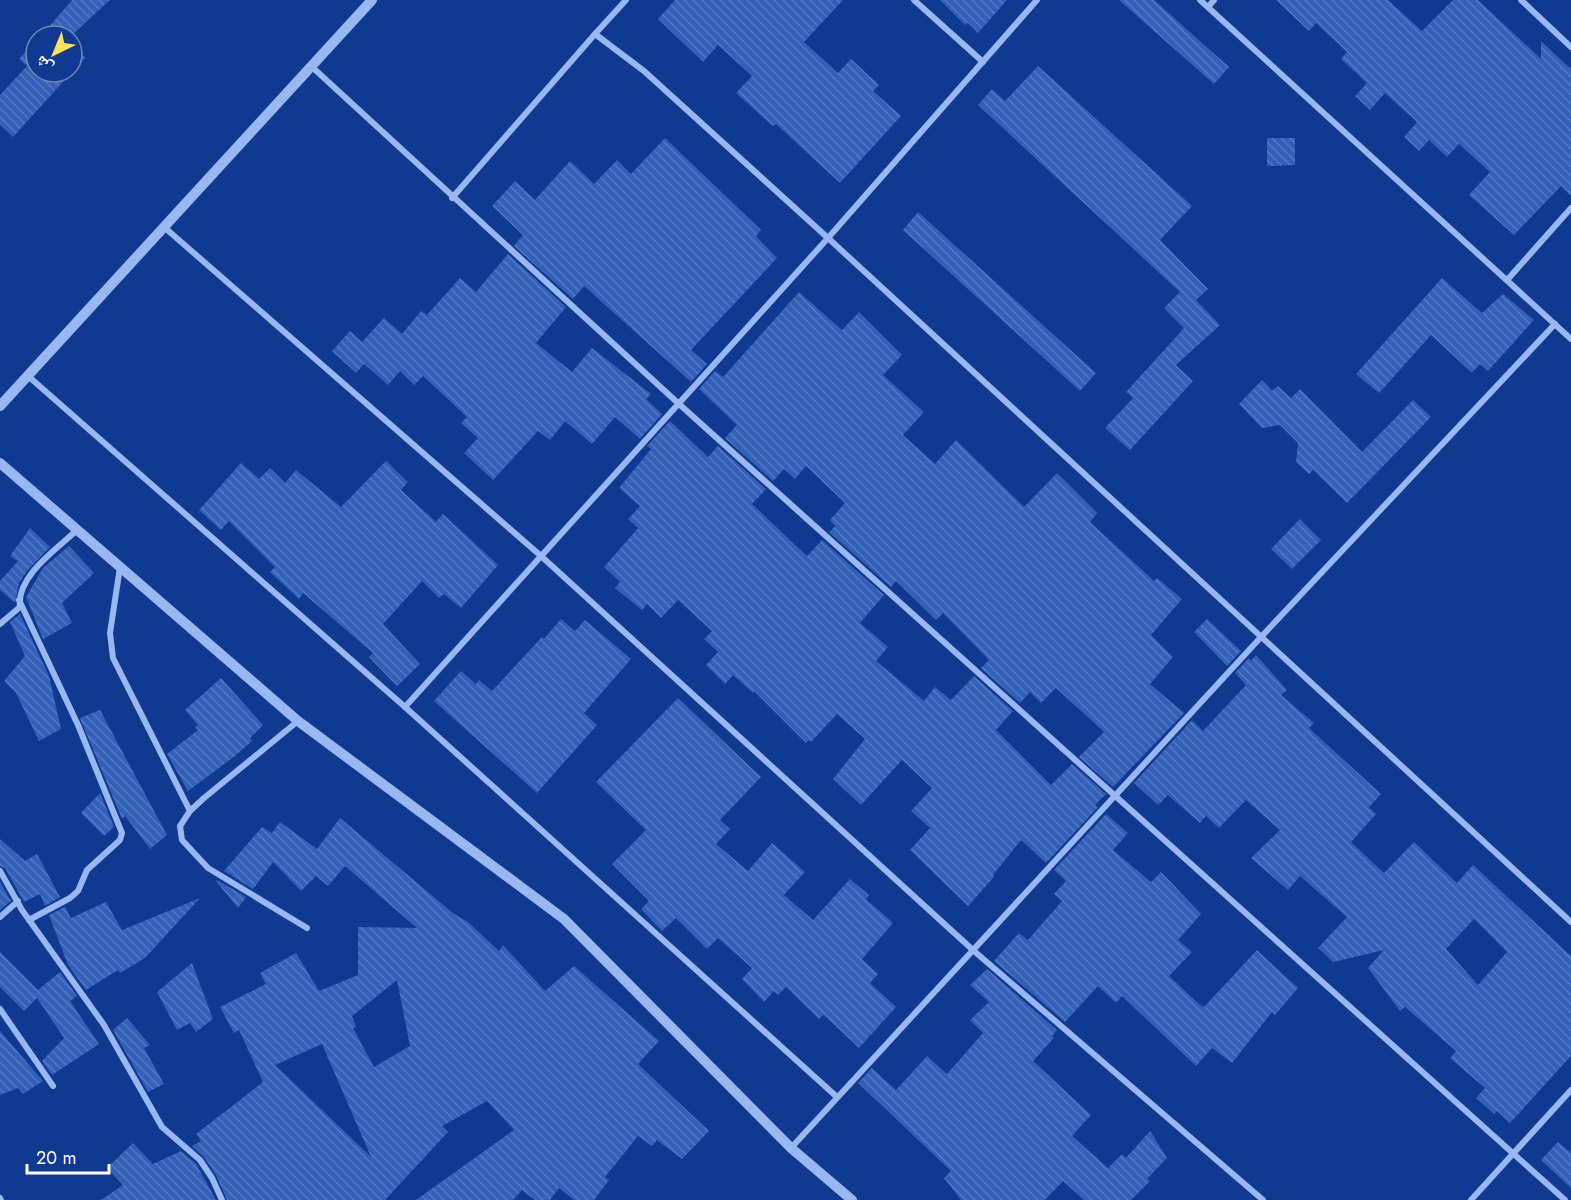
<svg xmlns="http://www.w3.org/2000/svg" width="1571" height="1200" viewBox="0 0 1571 1200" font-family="Jost,'Noto Naskh Arabic',sans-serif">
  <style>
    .building { fill: url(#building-back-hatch); fill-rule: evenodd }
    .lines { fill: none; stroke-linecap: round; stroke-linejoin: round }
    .minor { stroke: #98b8f3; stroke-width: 6 }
    .tertiary { stroke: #98b8f3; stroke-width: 10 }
  </style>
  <defs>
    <pattern id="building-back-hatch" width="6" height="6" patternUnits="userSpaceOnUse" patternTransform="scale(1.5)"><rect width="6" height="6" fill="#3361b7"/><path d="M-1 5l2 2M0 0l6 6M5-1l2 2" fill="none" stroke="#5279c2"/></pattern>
  </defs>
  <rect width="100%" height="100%" fill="#0f3a8f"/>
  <g class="building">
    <polygon points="72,0 110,0 71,36 41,36"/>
    <polygon points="675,0 843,0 804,42 838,73 851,59 879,85 873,91 901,116 840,183 776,124 773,126 736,93 752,76 718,45 703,62 658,19"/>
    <polygon points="940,0 1007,0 978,33 968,23 965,25"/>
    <polygon points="1119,0 1154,0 1229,67 1214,84"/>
    <polygon points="1276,0 1388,0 1422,31 1453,0 1478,0 1541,59 1541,41 1571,69 1571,196 1561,186 1514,235 1469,195 1490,172 1459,144 1447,157 1429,140 1419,151 1404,137 1417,122 1385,93 1370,110 1355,96 1367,83 1341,59 1347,52 1316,23 1309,31"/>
    <polygon points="36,41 36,72 72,72 13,137 0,125 0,95 27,66 19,59"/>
    <polygon points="72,45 85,58 72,72"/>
    <polygon points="1038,66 1192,206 1160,240 1208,289 1196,300 1220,325 1176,365 1193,381 1130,450 1105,428 1133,398 1126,392 1184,328 1164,308 1180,292 978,105 992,89 1005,101"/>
    <polygon points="665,138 761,230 756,236 777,258 691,350 707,364 691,382 584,286 573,299 514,246 523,235 492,206 515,181 535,200 570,161 594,184 617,160 631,174"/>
    <polygon points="1267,138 1295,138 1295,165 1267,166"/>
    <polygon points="918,212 1096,373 1080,391 903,230"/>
    <polygon points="508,254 566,307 536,343 572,372 592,348 651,394 646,399 662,414 640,439 615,417 592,444 565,421 550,440 538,431 493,480 464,453 478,438 461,423 467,417 423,376 414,385 400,371 388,385 364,364 356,373 332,351 350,331 362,342 384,318 402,334 421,311 427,315 460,278 476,292"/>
    <polygon points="1442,278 1482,313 1503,294 1534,320 1488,371 1480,364 1472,373 1431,335 1379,393 1356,374"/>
    <polygon points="799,292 842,330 859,312 902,355 883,375 924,412 903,435 935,464 956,440 1024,507 1057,473 1097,513 1090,522 1154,581 1157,578 1182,599 1151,635 1173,657 1150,684 1184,713 1113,787 1079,757 1104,732 1056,688 1041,703 1030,692 1020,703 981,668 989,660 943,613 936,620 896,581 891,587 829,532 835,526 830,520 845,503 806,466 795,479 784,469 773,481 725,438 737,425 699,389 715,371 723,377"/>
    <polygon points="1262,380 1272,391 1278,386 1291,398 1300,389 1362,452 1413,400 1431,417 1347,503 1313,470 1309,474 1296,462 1298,443 1280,425 1262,428 1239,404"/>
    <polygon points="670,421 708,457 718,446 766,489 752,504 807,556 822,540 884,595 860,623 888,647 876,661 924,701 935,687 951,700 974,676 1013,711 996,730 1051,785 1072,764 1106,794 1095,805 1098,807 1046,863 1021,840 993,875 994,877 968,906 910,850 930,828 911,811 932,788 902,760 861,805 833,779 865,739 837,714 811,742 809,740 806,743 754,691 753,693 733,675 725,684 706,665 718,652 704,639 712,631 678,600 661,618 647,604 642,610 615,588 620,582 604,567 638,528 628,519 640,506 619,488 651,449 647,446"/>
    <polygon points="386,461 408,482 401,490 436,522 443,514 498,565 461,608 444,594 439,598 422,581 383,624 420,664 397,686 369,657 373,653 303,593 299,599 270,572 275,567 229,521 221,530 199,510 241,463 259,479 270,468 285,483 296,470 341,507"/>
    <polygon points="1300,519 1321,540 1292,569 1271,549"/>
    <polygon points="30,528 50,547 27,571 19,583 15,603 0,590 0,581 18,561 10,556"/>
    <polygon points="69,546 94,573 62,603 72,623 43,639 26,597 43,568"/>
    <polygon points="20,614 49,676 61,729 39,741 16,693 4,681 25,656 10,622"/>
    <polygon points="561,619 575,631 585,620 631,659 584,713 597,725 537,793 434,701 461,671 476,684 479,680 492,691 542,637 544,639"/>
    <polygon points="1207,619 1241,651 1227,666 1194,632"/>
    <path d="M1256 655 1287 690 1281 695 1314 723 1309 728 1381 794 1369 807 1376 814 1351 842 1384 873 1414 842 1457 883 1473 865 1571 956V1056L1510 1123 1497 1111 1494 1114 1476 1098 1485 1088 1450 1058 1456 1051 1405 1007 1400 1011 1368 968 1384 950 1333 962 1318 948 1347 917 1300 876 1288 890 1251 858 1280 830 1246 800 1219 828 1206 816 1200 823 1168 795 1158 805 1134 783 1192 720 1203 731 1246 685 1235 673 1249 658 1251 661ZM1474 919 1507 952 1478 985 1446 949Z"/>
    <polygon points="221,678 263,725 250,738 252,741 235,756 188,791 167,754 198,730 195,727 198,725 185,710"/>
    <polygon points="678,698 761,777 720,820 730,829 716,844 748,871 772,843 805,872 784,895 813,920 850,879 869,895 866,899 893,923 862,959 878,974 870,983 896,1007 859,1048 824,1015 819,1019 786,987 778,995 774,991 764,1002 742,979 752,968 718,938 707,949 676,918 662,931 641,909 649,901 612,864 646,830 596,782"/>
    <polygon points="100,710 167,835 150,849 125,816 122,819 80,718"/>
    <polygon points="100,793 114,827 104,836 81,813"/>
    <polygon points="1106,814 1128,833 1113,850 1151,882 1161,872 1201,914 1178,940 1192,952 1169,976 1200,1005 1204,1007 1257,950 1298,988 1275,1015 1272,1012 1232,1063 1212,1048 1196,1066 1122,996 1116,1003 1098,986 1065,1022 994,961 1019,933 1028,940 1062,901 1054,894 1066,881 1054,870"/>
    <path d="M340 818 454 914 468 922 499 951 503 945 545 991 574 966 659 1041 638 1064 709 1131 682 1159 657 1140 652 1146 638 1136 605 1177 609 1180 594 1200H574L559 1188 550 1200H535L522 1190 513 1200H416L514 1130 487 1101 442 1126 448 1132 385 1200H227L216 1175 204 1157 192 1146 201 1141 196 1134 263 1082 239 1030 234 1033 220 1007 266 984 260 973 296 953 319 991 358 975V927L417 928 345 866 328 886 316 876 301 891 273 862 253 889 224 871 262 827 272 833 280 822 317 849ZM397 980 410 1046 374 1067 353 1028 356 1027 352 1016ZM322 1044 371 1157 275 1065Z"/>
    <polygon points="0,839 25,861 37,854 60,897 45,906 40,894 24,902 5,868 0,866"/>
    <polygon points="217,880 246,897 238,908 216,881"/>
    <polygon points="0,882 11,901 0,910"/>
    <polygon points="200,898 145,958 120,973 118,970 86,990 68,965 49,915 65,907 71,918 106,902 122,930"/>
    <polygon points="0,952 38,990 60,972 77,996 70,1001 99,1044 52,1075 42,1061 64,1038 37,998 24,1011 0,987"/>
    <polygon points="192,963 213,1019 196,1032 190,1023 177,1030 157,992"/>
    <polygon points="987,969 1057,1030 1052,1036 1054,1038 1033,1061 1091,1115 1072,1136 1108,1168 1122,1154 1126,1158 1150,1131 1167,1158 1147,1179 1150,1181 1131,1200 1084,1200 1063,1181 1045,1200 961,1200 944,1178 951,1171 858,1083 872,1068 896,1090 927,1056 947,1074 983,1033 970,1020 989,1002 970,985"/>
    <polygon points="127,1018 150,1045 144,1048 164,1084 148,1092 113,1030"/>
    <polygon points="0,1031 43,1081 23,1094 18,1088 0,1095"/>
    <polygon points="1558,1142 1571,1153 1571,1188 1541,1160"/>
    <polygon points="133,1143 153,1164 181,1151 196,1164 216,1200 101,1200 123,1185 107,1168"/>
  </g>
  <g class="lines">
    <g class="minor">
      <polyline points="626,0 595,34 644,71 828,238 1571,922"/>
      <polyline points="914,0 983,62"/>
      <polyline points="1200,0 1571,339"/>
      <polyline points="1521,0 1571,47"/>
      <polyline points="1208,7 1214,0"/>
      <polyline points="311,66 679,404 1565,1200"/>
      <polyline points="452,198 595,34"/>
      <polyline points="164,227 541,556 974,951 1263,1200"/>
      <polyline points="1508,279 1571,208"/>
      <polyline points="28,376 405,707 837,1097"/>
      <polyline points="120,567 110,633 113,658 190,811"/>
      <polyline points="19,600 78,725 122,833 120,840 87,870 78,891 70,898 29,920"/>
      <path d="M0 624 20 607C16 576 57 549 77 530"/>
      <polyline points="405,707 828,238 1037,0"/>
      <polyline points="298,721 204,798 190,811 180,826 182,840 208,868 307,928"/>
      <polyline points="0,871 22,910 104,1025 162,1127 200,1160 212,1178 222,1200"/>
      <polyline points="0,917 18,901"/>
      <polyline points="0,1009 53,1086"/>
      <polyline points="791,1148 1261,637 1555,324"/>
      <polyline points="0,1198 1,1200"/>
      <polyline points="1471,1200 1571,1090"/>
    </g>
    <g class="tertiary">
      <polyline points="0,406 372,0"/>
      <polyline points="0,463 298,721 564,919 791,1148 852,1200"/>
    </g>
  </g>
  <g transform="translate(54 54) rotate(223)"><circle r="28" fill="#0f3a8f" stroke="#6f89bc" stroke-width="1.5"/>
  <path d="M0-4.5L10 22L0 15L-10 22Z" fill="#ffe05a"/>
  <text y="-9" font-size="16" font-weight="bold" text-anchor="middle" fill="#ffffff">ش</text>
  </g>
  <path d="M27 1164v9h82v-9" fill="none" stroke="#ffffff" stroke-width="3"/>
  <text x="36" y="1164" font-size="18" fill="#ffffff" stroke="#0f3a8f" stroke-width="4.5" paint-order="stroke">20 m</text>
</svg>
